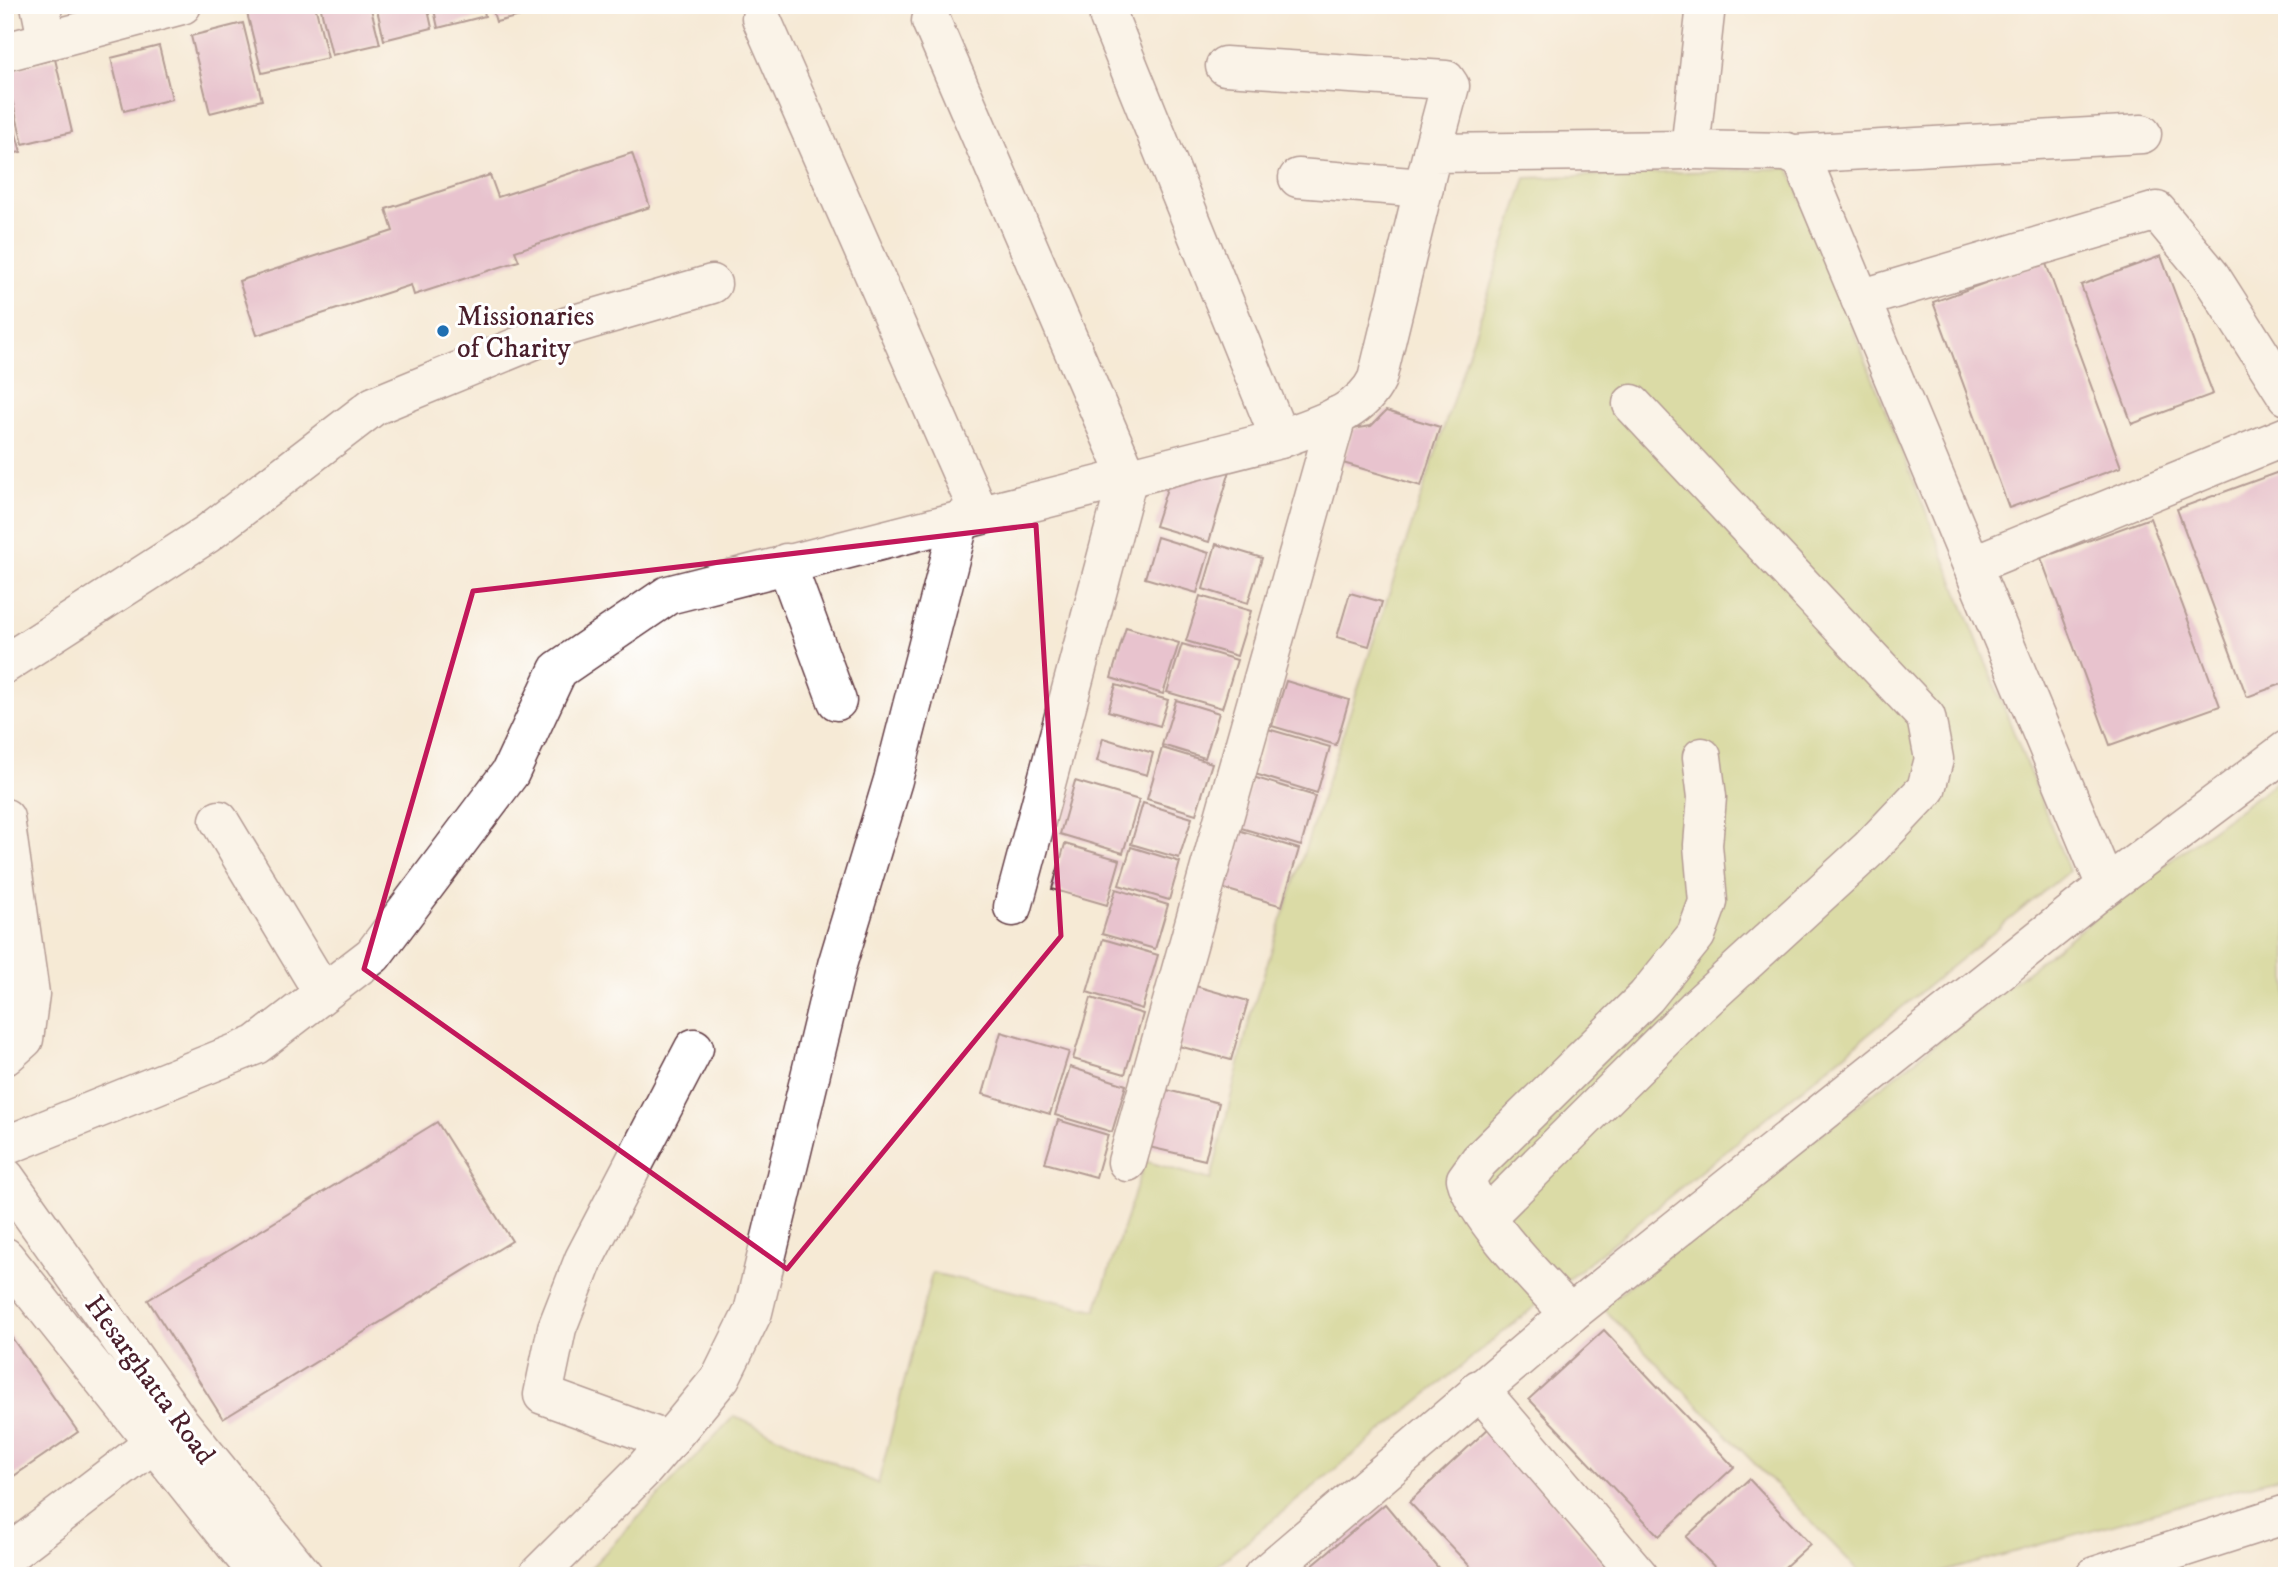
<svg xmlns="http://www.w3.org/2000/svg" width="2292" height="1581" viewBox="0 0 2292 1581" font-family="'IM FELL DW Pica',serif">
  <style>
    .green { fill: #bacb6e; stroke: #82754c; stroke-width: 2 }
    .building { fill: #d796c6 }
    .lines { fill: none; stroke-linecap: round; stroke-linejoin: round }
    .minor-casing { stroke: #643d45; stroke-width: 41 }
    .major-casing { stroke: #643d45; stroke-width: 41 }
    .minor { stroke: #fff; stroke-width: 38 }
    .major { stroke: #fff; stroke-width: 38 }
    .marked { fill: none; stroke: #c2185b; stroke-width: 5; stroke-linejoin: round }
    .poi-dot { fill: #1f6fb2; stroke: #fff; stroke-width: 2.5 }
    .labels { text-anchor: middle; stroke-width: 6; stroke-linejoin: round; paint-order: stroke }
    .poi-label { font-size: 28px; fill: #4a1f2b; stroke: #fff; text-anchor: start }
    .street-label { font-size: 28px; fill: #4a1f2b; stroke: #fff }
  </style>
  <rect width="100%" height="100%" fill="#fff"/>
  <filter id="ink" filterUnits="userSpaceOnUse"><feTurbulence type="fractalNoise" baseFrequency=".0143" numOctaves="2"/><feDisplacementMap in="SourceGraphic" scale="14" xChannelSelector="R" yChannelSelector="G"/><feConvolveMatrix kernelMatrix="1 2 1 2 8 2 1 2 1" color-interpolation-filters="sRGB"/></filter>
  <filter id="wash" filterUnits="userSpaceOnUse"><feTurbulence type="fractalNoise" baseFrequency=".00686" numOctaves="4" result="noise"/><feDisplacementMap in="SourceGraphic" scale="28" xChannelSelector="R" yChannelSelector="G"/><feGaussianBlur stdDeviation="1.57" result="paint"/><feColorMatrix in="noise" values="0 0 0 0 0 0 0 0 0 0 0 0 0 0 0 0 0 1.4 0 .05"/><feComposite in="paint" operator="in"/></filter>
  <g filter="url(#wash)">
    <rect width="100%" height="100%" fill="#f6ead6"/>
    <g class="green">
      <polygon points="1789,168 2069,871 1204,1576 583,1576 734,1416 878,1484 932,1273 1096,1310 1145,1161 1211,1180 1252,1010 1526,178"/>
      <polygon points="2287,774 2287,1475 1929,1576 1864,1576 1602,1307 2129,891"/>
    </g>
    <g id="blocks">
      <g class="building">
        <polygon points="277,5 315,5 328,58 262,73 247,13"/>
        <polygon points="320,5 370,5 380,44 332,55"/>
        <polygon points="376,5 427,5 432,28 384,40"/>
        <polygon points="433,5 483,5 485,16 438,28"/>
        <polygon points="491,5 544,5 545,10 496,22"/>
        <polygon points="243,23 262,100 210,113 191,36"/>
        <polygon points="159,46 172,99 124,111 111,58"/>
        <polygon points="55,59 72,132 23,144 5,71"/>
        <polygon points="5,93 21,152 5,155"/>
        <polygon points="632,153 650,207 515,251 519,261 414,295 411,285 257,335 239,281 393,231 386,209 490,175 498,197"/>
        <polygon points="2161,256 2213,394 2132,424 2081,285"/>
        <polygon points="2045,261 2121,467 2009,508 1933,302"/>
        <polygon points="1386,411 1440,427 1421,486 1343,463 1353,429 1371,426"/>
        <polygon points="1232,464 1209,542 1155,526 1169,482"/>
        <polygon points="2287,469 2287,682 2247,697 2177,509"/>
        <polygon points="2150,518 2220,706 2110,745 2041,558"/>
        <polygon points="1157,537 1209,553 1197,593 1145,578"/>
        <polygon points="1216,544 1262,558 1248,603 1203,589"/>
        <polygon points="1350,593 1382,602 1369,646 1337,637"/>
        <polygon points="1200,596 1251,611 1237,656 1186,641"/>
        <polygon points="1126,627 1179,643 1163,694 1111,678"/>
        <polygon points="1182,644 1237,660 1222,708 1167,692"/>
        <polygon points="1286,681 1349,700 1336,745 1272,726"/>
        <polygon points="1116,685 1168,700 1160,726 1108,711"/>
        <polygon points="1176,700 1219,713 1205,758 1162,745"/>
        <polygon points="1268,729 1330,747 1317,793 1255,774"/>
        <polygon points="1103,738 1153,753 1147,775 1097,761"/>
        <polygon points="1162,748 1212,763 1196,814 1147,799"/>
        <polygon points="1253,777 1315,796 1301,846 1238,827"/>
        <polygon points="1075,781 1139,800 1123,853 1060,834"/>
        <polygon points="1143,803 1192,818 1179,858 1131,844"/>
        <polygon points="1235,829 1299,849 1282,906 1218,887"/>
        <polygon points="1065,844 1120,860 1107,905 1052,889"/>
        <polygon points="1131,847 1180,862 1169,900 1119,885"/>
        <polygon points="1116,889 1168,905 1155,949 1102,934"/>
        <polygon points="1103,939 1158,955 1142,1009 1087,992"/>
        <polygon points="1192,985 1248,1001 1231,1060 1175,1045"/>
        <polygon points="1091,998 1143,1014 1125,1074 1073,1059"/>
        <polygon points="1001,1032 1069,1052 1050,1114 983,1094"/>
        <polygon points="1070,1067 1126,1085 1112,1132 1055,1115"/>
        <polygon points="1163,1089 1219,1103 1205,1160 1149,1147"/>
        <polygon points="1058,1120 1108,1135 1096,1177 1045,1163"/>
        <polygon points="437,1122 512,1241 223,1419 148,1300"/>
        <polygon points="5,1328 78,1432 5,1482"/>
        <polygon points="1604,1330 1734,1467 1659,1536 1529,1399"/>
        <polygon points="1489,1428 1614,1576 1479,1576 1409,1502"/>
        <polygon points="1749,1479 1810,1544 1775,1576 1723,1576 1686,1537"/>
        <polygon points="1385,1504 1445,1576 1299,1576"/>
      </g>
    </g>
  </g>
  <g filter="url(#ink)">
    <use href="#blocks" fill-opacity="0" stroke="#643d45" stroke-width="2"/>
    <g class="lines">
      <defs>
        <g id="minor">
          <polyline points="40,5 47,39"/>
          <polyline points="761,18 980,515"/>
          <polyline points="1109,18 1280,439"/>
          <polyline points="931,21 1128,477 1013,907"/>
          <polyline points="5,52 182,5"/>
          <polyline points="1225,66 1446,80 1450,86 1432,153"/>
          <polyline points="1690,150 1787,152 1802,159 2106,886"/>
          <polyline points="1795,154 2142,134"/>
          <polyline points="1298,178 1424,188"/>
          <polyline points="1860,299 2157,211 2210,275 2287,396"/>
          <polyline points="786,563 837,701"/>
          <polyline points="1972,565 2287,436"/>
          <polyline points="5,664 207,534 374,406 568,326 712,284"/>
          <polyline points="5,818 30,994 24,1039 5,1056"/>
          <polyline points="219,820 323,993"/>
          <path d="M5 1146 256 1045 373 955 510 773 558 670 668 595 1280 439C1315 425 1360 415 1377 379L1432 153 1690 150 1706 5"/>
          <polyline points="1127,1162 1337,416"/>
          <polyline points="1487,1216 1698,1006 1869,849 1926,789 1934,759 1926,717 1632,404"/>
          <path d="M1570 1314C1541 1283 1476 1218 1466 1179L1479 1161 1646 997 1696 935 1708 902 1703 845 1707 797 1702 757"/>
          <polyline points="1479,1389 1639,1576"/>
          <polyline points="669,1441 543,1395 557,1328 584,1259 694,1048"/>
          <polyline points="5,1557 154,1443"/>
          <polyline points="537,1576 644,1469 680,1427 721,1377 753,1312 837,965 893,780 960,520"/>
          <polyline points="1263,1576 1570,1314 2106,886 2287,750"/>
          <polyline points="2095,1576 2287,1514"/>
        </g>
        <g id="major">
          <polyline points="5,1177 180,1423 304,1576"/>
          <polyline points="5,1257 260,1576"/>
        </g>
      </defs>
      <use href="#minor" class="minor-casing"/>
      <use href="#major" class="major-casing"/>
      <use href="#minor" class="minor"/>
      <use href="#major" class="major"/>
    </g>
  </g>
  <path d="M0 0H2292V1581H0ZM1036 525 1061 936 787 1269 364 969 473 591Z" fill="#f6ead6" fill-opacity=".55" fill-rule="evenodd"/>
  <path class="marked" d="M1036 525 1061 936 787 1269 364 969 473 591Z"/>
  <circle class="poi-dot" cx="443" cy="331" r="7"/>
  <g class="labels">
    <g class="poi-label">
      <text x="457" y="325">Missionaries<tspan x="457" dy="32">of Charity</tspan></text>
    </g>
    <g class="street-label">
      <text transform="translate(151 1379) rotate(54)" y="10">Hesarghatta Road</text>
    </g>
  </g>
  <rect width="2292" height="1581" fill="none" stroke="#fff" stroke-width="28"/>
</svg>
